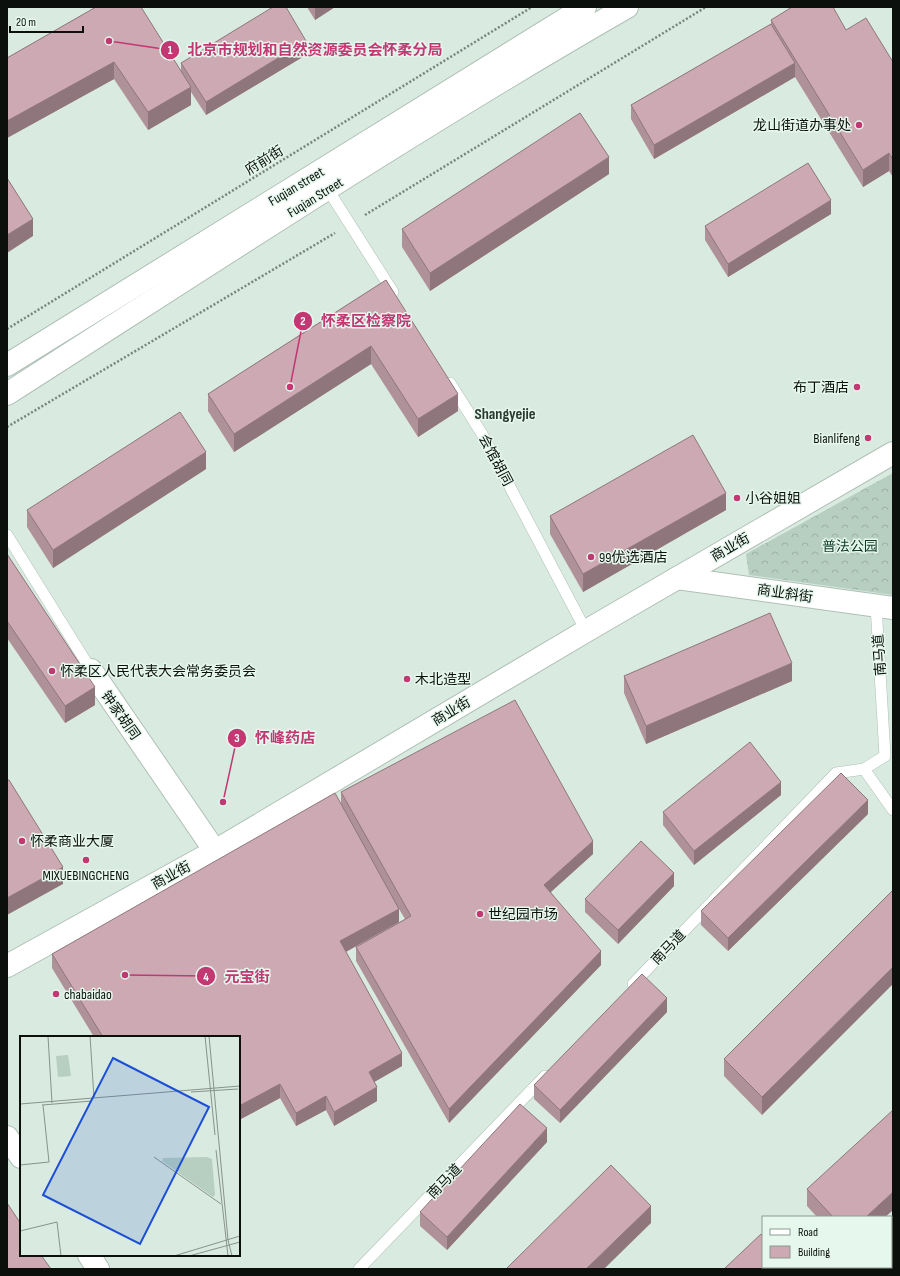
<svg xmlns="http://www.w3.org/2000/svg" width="900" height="1276" viewBox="0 0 900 1276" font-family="'Sofia Sans Condensed','Noto Sans SC',sans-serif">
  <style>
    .forest { fill: url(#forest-crowns) }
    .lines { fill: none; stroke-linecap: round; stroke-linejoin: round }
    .lane-casing { stroke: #afc0b6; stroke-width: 12 }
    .street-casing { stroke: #afc0b6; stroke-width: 24 }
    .secondary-casing { stroke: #afc0b6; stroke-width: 24 }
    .path { stroke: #79847e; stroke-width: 2.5; stroke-dasharray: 2 2; stroke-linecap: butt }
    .lane { stroke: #fff; stroke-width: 11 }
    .street { stroke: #fff; stroke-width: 22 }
    .secondary { stroke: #fff; stroke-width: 22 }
    .wall { fill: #af919a }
    .shaded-wall { fill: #8f767d }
    .building { fill: #cca9b3; stroke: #8f767d }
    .poi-dot { fill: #c13873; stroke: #e6f7ed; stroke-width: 1.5 }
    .labels { text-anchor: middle; stroke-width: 3; stroke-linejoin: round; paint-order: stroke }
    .poi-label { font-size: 14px; fill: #0b100d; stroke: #e6f7ed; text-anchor: start }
    .street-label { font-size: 14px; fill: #0b100d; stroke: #e6f7ed }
    .park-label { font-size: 14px; fill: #0f3a27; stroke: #e6f7ed }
    .quarter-label { font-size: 16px; font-weight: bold; fill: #2b3932; stroke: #e6f7ed }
    .inset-road { fill: none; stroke: #87938c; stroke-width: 1 }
    .view { fill: #1d4ed8; fill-opacity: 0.15; stroke: #1d4ed8; stroke-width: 2 }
    .inset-edge { fill: none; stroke: #0b100d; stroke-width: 2 }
    .leader { fill: none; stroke: #c13873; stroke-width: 1.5 }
    .callout-dot { fill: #c13873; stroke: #e6f7ed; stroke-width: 1.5 }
    .mark-label { font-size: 12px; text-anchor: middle; font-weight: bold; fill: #fff }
    .callout-label { font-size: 15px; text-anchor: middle; font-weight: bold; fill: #c13873; stroke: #e6f7ed; stroke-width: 3; stroke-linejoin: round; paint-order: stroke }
  </style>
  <defs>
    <pattern id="forest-crowns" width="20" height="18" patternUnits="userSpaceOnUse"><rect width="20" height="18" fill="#b6cfc1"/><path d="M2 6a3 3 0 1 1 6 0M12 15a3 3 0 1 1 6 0" fill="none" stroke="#9bb1a5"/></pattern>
  </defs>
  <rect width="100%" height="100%" fill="#d9eae0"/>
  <polygon class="forest" points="893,473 893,595 749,575 746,554"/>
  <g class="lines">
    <defs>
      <g id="lane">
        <polyline points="325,185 393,292"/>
        <polyline points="450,383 482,434 586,631"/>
        <polyline points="7,535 91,670"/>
        <polyline points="864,769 893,810"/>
        <polyline points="633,984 836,773 864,769 885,756 876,605"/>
        <polyline points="359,1269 545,1076"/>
      </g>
      <g id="street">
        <polyline points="677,578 893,608"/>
        <polyline points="91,670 215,851"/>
        <polyline points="7,966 215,851 586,631 893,453"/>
        <polyline points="7,1137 21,1157"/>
        <polyline points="89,1255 98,1269"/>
      </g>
      <g id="secondary">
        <polyline points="7,365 585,7"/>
        <path d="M7 394C212 263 416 128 627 7"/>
      </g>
    </defs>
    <use href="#lane" class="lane-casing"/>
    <use href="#street" class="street-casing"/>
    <use href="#secondary" class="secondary-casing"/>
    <g class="path">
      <polyline points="365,215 706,7"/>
      <polyline points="7,329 532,7"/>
      <polyline points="7,427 335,233"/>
    </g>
    <use href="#lane" class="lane"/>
    <use href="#street" class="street"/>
    <use href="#secondary" class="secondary"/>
  </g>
  <g class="wall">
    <polygon points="96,7 181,71 181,63 306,55 206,115 191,92 191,105 148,130 114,79 7,138 7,58"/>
    <polygon points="307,7 335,7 315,20"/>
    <polygon points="771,20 846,30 893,62 893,177 889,171 863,187 795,77 654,159 631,119 631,105 771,24"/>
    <polygon points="609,174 430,291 402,247 402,229"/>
    <polygon points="831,214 728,277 705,240 705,226"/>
    <polygon points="386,280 458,411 418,437 371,364 234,452 208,411 208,394"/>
    <polygon points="206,469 53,568 27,527 27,510"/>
    <polygon points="726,510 583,592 550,534 550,516"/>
    <polygon points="7,554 95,705 65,723 7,638"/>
    <polygon points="624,676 792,681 646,744 624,693"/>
    <polygon points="341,792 593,854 551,892 601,965 449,1123 356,961 356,947 405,919 399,909 399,922 346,952 402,1066 374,1082 377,1101 334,1126 326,1110 296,1126 280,1098 239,1120 239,1037 94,1037 52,968 52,954 341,805"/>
    <polygon points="781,795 694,865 663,825 663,812"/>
    <polygon points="868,814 728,951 701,925 701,911"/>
    <polygon points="674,886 618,944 585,912 585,899"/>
    <polygon points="893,890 762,1115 724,1076 724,1059"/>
    <polygon points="667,1012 560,1123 534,1099 534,1085"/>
    <polygon points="547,1142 447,1250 420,1226 420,1212"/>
    <polygon points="807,1189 893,1210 885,1217 817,1217 807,1206"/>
  </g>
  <g class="shaded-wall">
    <polygon points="315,7 335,7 315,20"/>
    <polygon points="306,41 306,55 206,115 206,102"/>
    <polygon points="114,62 114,79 7,138 7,121"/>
    <polygon points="795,63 795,77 654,159 654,145"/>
    <polygon points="191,87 191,105 148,130 148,112"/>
    <polygon points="889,153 889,171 863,187 863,170"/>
    <polygon points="609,157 609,174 430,291 430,273"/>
    <polygon points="831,200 831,214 728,277 728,264"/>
    <polygon points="33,219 33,236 7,253 7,235"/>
    <polygon points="371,346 371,364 234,452 234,434"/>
    <polygon points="458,394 458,411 418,437 418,419"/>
    <polygon points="206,452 206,469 53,568 53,550"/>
    <polygon points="726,493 726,510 583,592 583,574"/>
    <polygon points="792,663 792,681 646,744 646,726"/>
    <polygon points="95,687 95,705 65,723 65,706"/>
    <polygon points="781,782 781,795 694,865 694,851"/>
    <polygon points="868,800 868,814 728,951 728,938"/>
    <polygon points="593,841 593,854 544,898 544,885"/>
    <polygon points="63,867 63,884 7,915 7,898"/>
    <polygon points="674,873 674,886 618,944 618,930"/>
    <polygon points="399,909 399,922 340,955 340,941"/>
    <polygon points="601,951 601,965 449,1123 449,1109"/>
    <polygon points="893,967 893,984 762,1115 762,1097"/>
    <polygon points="667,998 667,1012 560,1123 560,1110"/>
    <polygon points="402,1053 402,1066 369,1085 369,1072"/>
    <polygon points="280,1084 280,1098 239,1120 239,1106"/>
    <polygon points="377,1087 377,1101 334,1126 334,1112"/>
    <polygon points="326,1096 326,1110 296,1126 296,1113"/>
    <polygon points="547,1128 547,1142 447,1250 447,1237"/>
    <polygon points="893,1192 893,1210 885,1217 866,1217"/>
    <polygon points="651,1206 651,1223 604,1269 586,1269"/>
  </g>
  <g class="building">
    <polygon points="96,7 141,7 191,87 148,112 114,62 7,121 7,58"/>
    <polygon points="273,7 286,7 306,41 206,102 181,63"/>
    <polygon points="792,7 833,7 846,30 866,18 893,62 893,160 889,153 863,170 771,20"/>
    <polygon points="771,24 795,63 654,145 631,105"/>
    <polygon points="580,113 609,157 430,273 402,229"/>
    <polygon points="808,163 831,200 728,264 705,226"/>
    <polygon points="7,178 33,219 7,235"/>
    <polygon points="386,280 458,394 418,419 371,346 234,434 208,394"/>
    <polygon points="180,412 206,452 53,550 27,510"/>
    <polygon points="693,435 726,493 583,574 550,516"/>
    <polygon points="7,554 95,687 65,706 7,621"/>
    <polygon points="770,613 792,663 646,726 624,676"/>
    <polygon points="515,700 593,841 544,885 601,951 449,1109 356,947 411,916 341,792"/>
    <polygon points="750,742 781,782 694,851 663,812"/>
    <polygon points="841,773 868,800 728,938 701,911"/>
    <polygon points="7,780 9,780 63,867 7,898"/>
    <polygon points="335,793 399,909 340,941 402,1053 369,1072 377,1087 334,1112 326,1096 296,1113 280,1084 239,1106 239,1037 103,1037 52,954"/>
    <polygon points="641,841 674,873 618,930 585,899"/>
    <polygon points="893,890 893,967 762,1097 724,1059"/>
    <polygon points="642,974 667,998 560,1110 534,1085"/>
    <polygon points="520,1104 547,1128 447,1237 420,1212"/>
    <polygon points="893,1110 893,1192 866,1217 833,1217 807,1189"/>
    <polygon points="611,1165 651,1206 586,1269 506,1269"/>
    <polygon points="7,1203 21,1224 21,1255 41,1255 51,1269 7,1269"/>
    <polygon points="761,1234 763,1237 763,1267 792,1267 794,1269 724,1269"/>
  </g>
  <g class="poi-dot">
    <circle cx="859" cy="125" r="4"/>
    <circle cx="857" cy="387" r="4"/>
    <circle cx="868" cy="438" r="4"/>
    <circle cx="737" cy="498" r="4"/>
    <circle cx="591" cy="557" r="4"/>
    <circle cx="52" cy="671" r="4"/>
    <circle cx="407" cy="679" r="4"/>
    <circle cx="22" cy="841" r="4"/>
    <circle cx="86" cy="860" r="4"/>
    <circle cx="480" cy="914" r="4"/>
    <circle cx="56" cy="994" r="4"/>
  </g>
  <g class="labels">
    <g class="poi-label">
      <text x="851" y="130" text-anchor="end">龙山街道办事处</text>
      <text x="849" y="392" text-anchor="end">布丁酒店</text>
      <text x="860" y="443" text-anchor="end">Bianlifeng</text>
      <text x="745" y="503">小谷姐姐</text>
      <text x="599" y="562">99优选酒店</text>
      <text x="60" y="676">怀柔区人民代表大会常务委员会</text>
      <text x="415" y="684">木北造型</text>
      <text x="30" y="846">怀柔商业大厦</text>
      <text x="86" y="880" text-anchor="middle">MIXUEBINGCHENG</text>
      <text x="488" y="919">世纪园市场</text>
      <text x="64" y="999">chabaidao</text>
    </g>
    <g class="street-label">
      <text transform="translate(264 160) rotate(-32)" y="5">府前街</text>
      <text transform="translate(296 186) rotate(-31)" y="5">Fuqian street</text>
      <text transform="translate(315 197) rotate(-32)" y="5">Fuqian Street</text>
      <text transform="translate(496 460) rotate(62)" y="5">会馆胡同</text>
      <text transform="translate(730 547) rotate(-30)" y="5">商业街</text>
      <text transform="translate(785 593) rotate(8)" y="5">商业斜街</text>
      <text transform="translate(879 655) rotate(-94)" y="5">南马道</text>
      <text transform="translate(451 711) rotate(-31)" y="5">商业街</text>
      <text transform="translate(121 715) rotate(55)" y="5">钟家胡同</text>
      <text transform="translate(171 875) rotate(-29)" y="5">商业街</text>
      <text transform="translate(668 947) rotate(-46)" y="5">南马道</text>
      <text transform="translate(444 1181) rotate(-46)" y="5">南马道</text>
    </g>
    <g class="park-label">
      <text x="850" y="551">普法公园</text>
    </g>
    <g class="quarter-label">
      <text x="505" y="419">Shangyejie</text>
    </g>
  </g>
  <g transform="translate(20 1036)">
    <rect width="220" height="220" fill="#d9eae0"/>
    <path d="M187 121 192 123 195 159 193 161 142 125 143 122Z" fill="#b6cfc1"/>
    <path d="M48 19 51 40 38 41 36 20Z" fill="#b6cfc1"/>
    <path class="inset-road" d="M28 0 32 67M70 0 74 62M185 0 195 99M189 0 208 204 212 220M171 56 218 53M0 68 220 50M22 69 72 65M196 114 208 220M134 121 201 168M0 129 29 126 23 69M0 195 37 186 41 220M154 220 220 200M169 220 220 206"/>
    <path class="view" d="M93 22 189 71 120 208 23 159Z"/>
    <rect width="220" height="220" class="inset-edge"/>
  </g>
  <path class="leader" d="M109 41L170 50M290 387L303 321M223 802L237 738M125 975L206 976"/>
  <g class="callout-dot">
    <circle cx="109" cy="41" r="4"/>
    <circle cx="290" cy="387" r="4"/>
    <circle cx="223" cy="802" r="4"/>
    <circle cx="125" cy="975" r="4"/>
    <circle cx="170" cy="50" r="10"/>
    <circle cx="303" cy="321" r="10"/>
    <circle cx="237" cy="738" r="10"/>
    <circle cx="206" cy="976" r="10"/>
  </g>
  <g class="mark-label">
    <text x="170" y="54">1</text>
    <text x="303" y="325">2</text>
    <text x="237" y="742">3</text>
    <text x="206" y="981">4</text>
  </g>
  <g class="callout-label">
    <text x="315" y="55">北京市规划和自然资源委员会怀柔分局</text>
    <text x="366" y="326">怀柔区检察院</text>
    <text x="285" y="743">怀峰药店</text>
    <text x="247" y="982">元宝街</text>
  </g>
  <rect width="900" height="1276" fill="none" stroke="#0b100d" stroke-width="16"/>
  <rect x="762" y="1216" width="130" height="52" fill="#e6f7ed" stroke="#8e9b93"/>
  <rect x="770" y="1229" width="20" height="6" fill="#ffffff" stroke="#8e9b93"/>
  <text x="798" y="1236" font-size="12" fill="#0b100d">Road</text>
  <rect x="770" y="1246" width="20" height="12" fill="#cca9b3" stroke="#8e9b93"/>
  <text x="798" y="1256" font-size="12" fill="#0b100d">Building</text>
  <path d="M10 26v6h73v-6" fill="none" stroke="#0b100d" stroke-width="2"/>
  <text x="16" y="26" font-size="12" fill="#0b100d" stroke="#e6f7ed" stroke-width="3" paint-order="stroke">20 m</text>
</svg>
